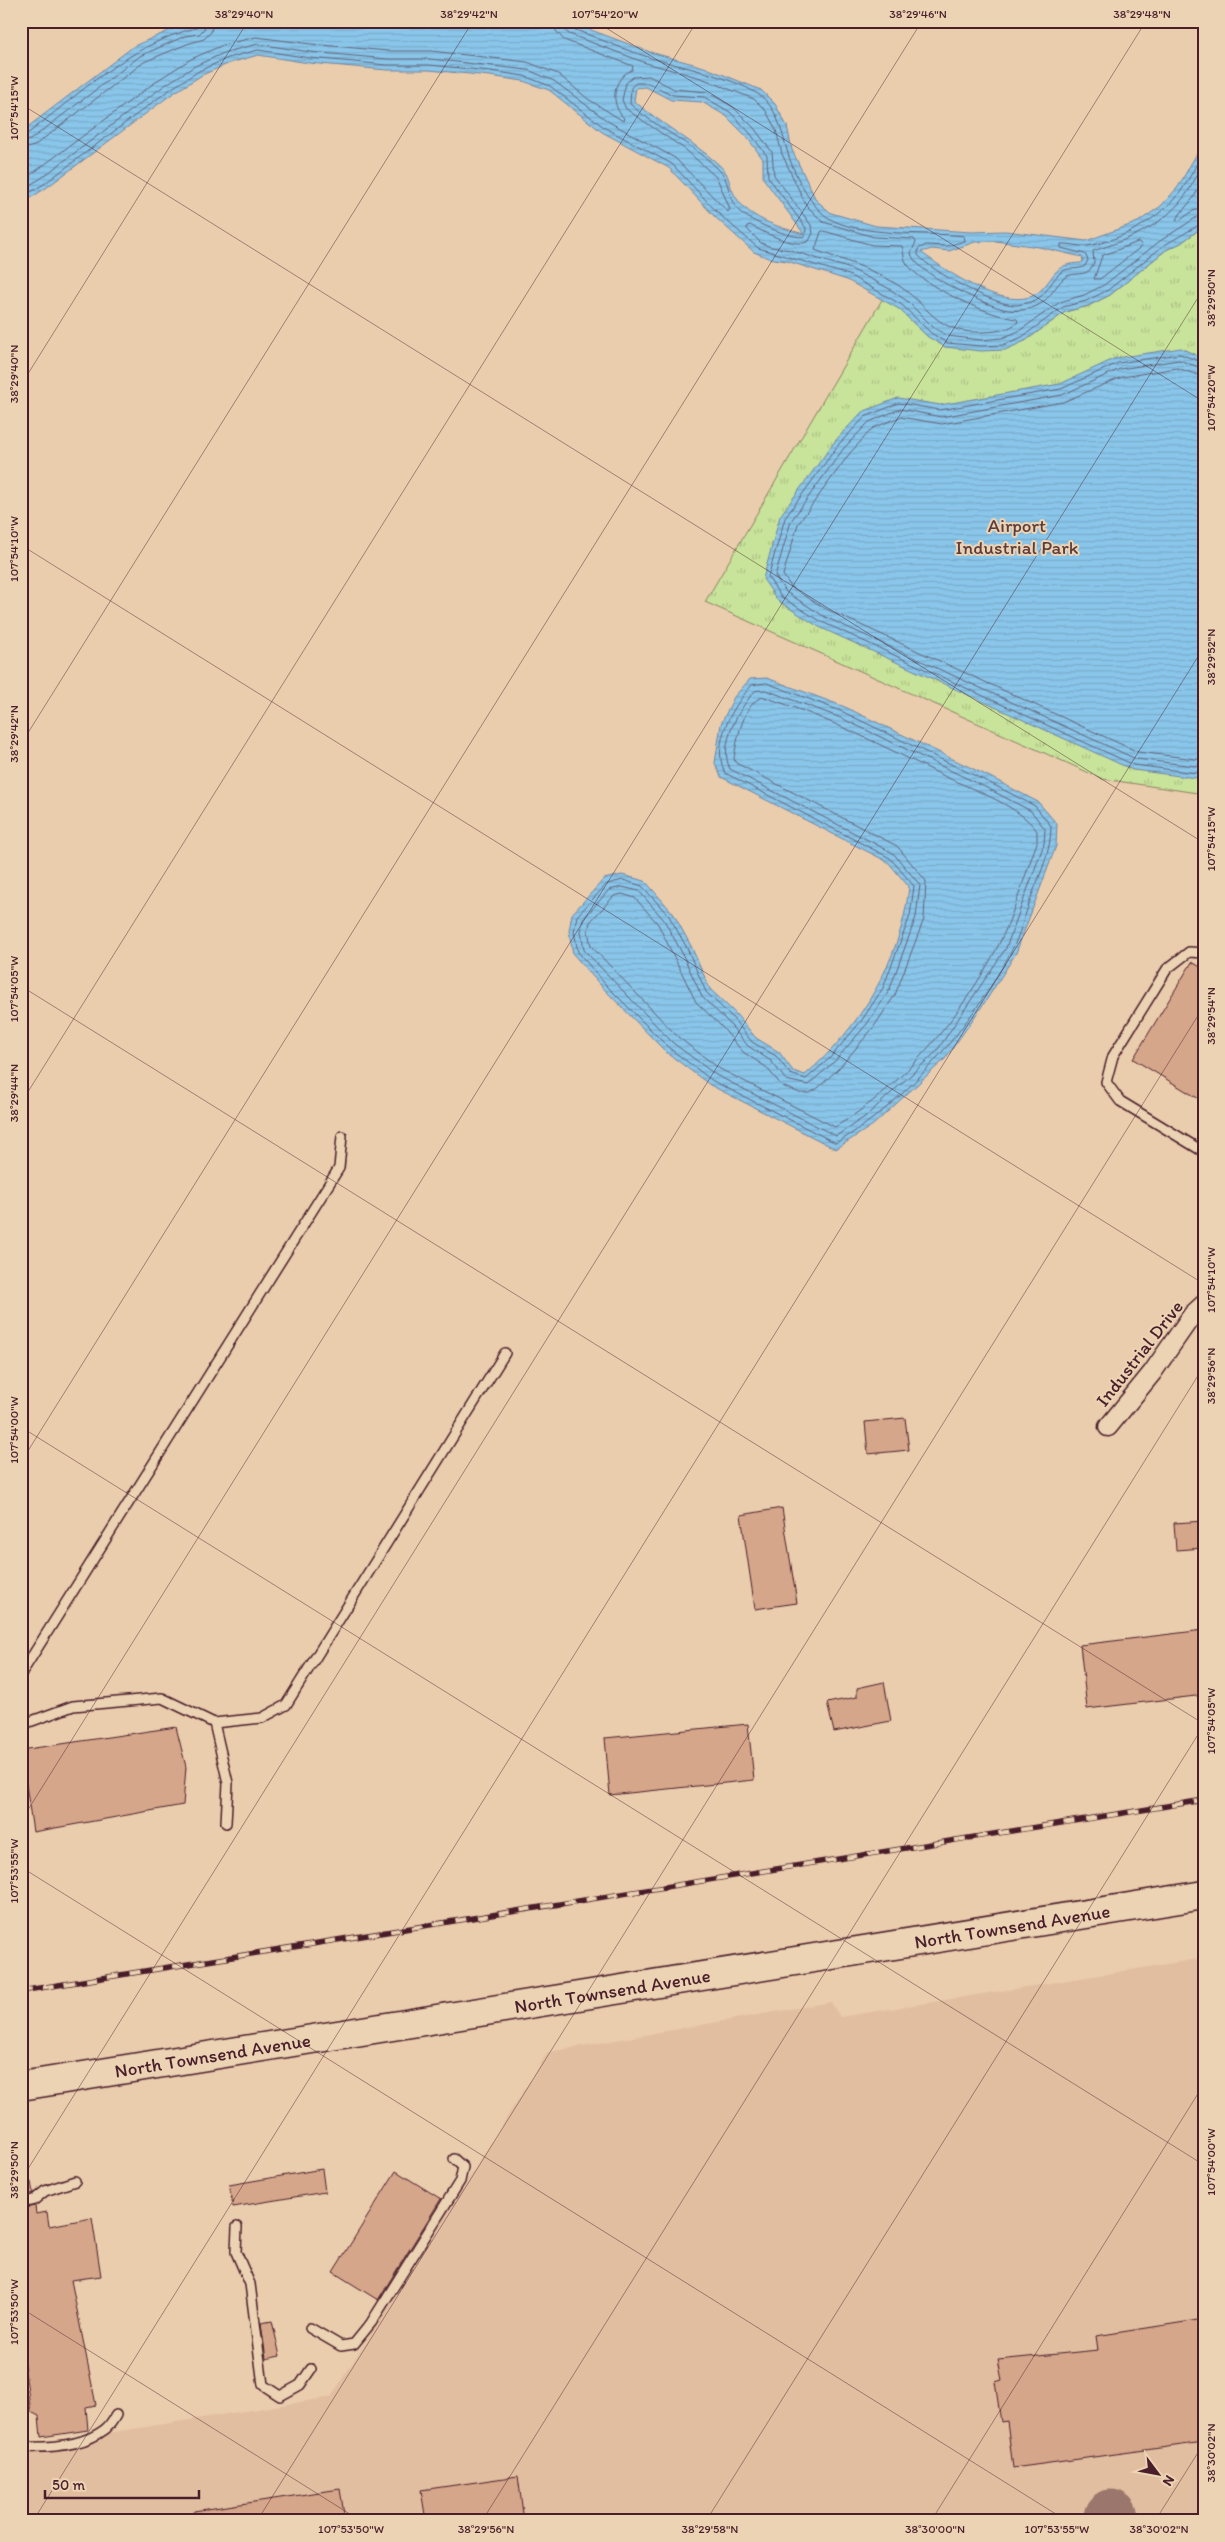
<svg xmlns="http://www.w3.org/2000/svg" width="1225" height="2542" font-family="Itim,sans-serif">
<defs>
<pattern id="park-tufts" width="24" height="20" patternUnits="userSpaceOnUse" patternTransform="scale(1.25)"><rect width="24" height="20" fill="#c8e39a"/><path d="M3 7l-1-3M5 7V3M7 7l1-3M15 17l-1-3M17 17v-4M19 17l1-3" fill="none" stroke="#adc285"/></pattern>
<pattern id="water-rules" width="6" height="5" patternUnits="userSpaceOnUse" patternTransform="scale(1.25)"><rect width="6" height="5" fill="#89c6ea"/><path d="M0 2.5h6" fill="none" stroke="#78aac9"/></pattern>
</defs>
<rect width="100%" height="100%" fill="#eacdad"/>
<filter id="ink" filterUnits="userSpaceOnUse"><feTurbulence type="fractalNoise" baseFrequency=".02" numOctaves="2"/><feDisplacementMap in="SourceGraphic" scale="10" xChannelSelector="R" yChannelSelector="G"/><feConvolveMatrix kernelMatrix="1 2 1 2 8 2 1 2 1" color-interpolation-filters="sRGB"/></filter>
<g filter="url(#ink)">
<path fill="#e1bea0" d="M 1204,1958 L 1204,2521 L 21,2521 L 21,2447 L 331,2397 L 548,2052 L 831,2002 L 840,2017 Z"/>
<path fill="url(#park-tufts)" stroke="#898162" d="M 1204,226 L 1204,794 L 1103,779 L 705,602 L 883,298 L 899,309 L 928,337 L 1025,341 L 1065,312 L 1088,306 L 1110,295 L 1166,250 L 1181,243 Z"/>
<path fill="url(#water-rules)" stroke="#70839e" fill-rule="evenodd" d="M 211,21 L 567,21 L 650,52 L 704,67 L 761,90 L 775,104 L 787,126 L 792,150 L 816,200 L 831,213 L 876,226 L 971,232 L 1005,231 L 1086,241 L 1138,222 L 1161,206 L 1178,187 L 1204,141 L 1204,226 L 1181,243 L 1166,250 L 1110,295 L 1088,306 L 1065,312 L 1025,341 L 1005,350 L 981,351 L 945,347 L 928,337 L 899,309 L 847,280 L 787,261 L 768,258 L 754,252 L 715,217 L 669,168 L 602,132 L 549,90 L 523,81 L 490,76 L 429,70 L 387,70 L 309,63 L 258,55 L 230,63 L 202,75 L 172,94 L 46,188 L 21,204 L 21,132 L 134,46 L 182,25 ZM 646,87 L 671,100 L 702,102 L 726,116 L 746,136 L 763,159 L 763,178 L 804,234 C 778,227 745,218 733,192 C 727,178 730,174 717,163 C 691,140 660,123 634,101 L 636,88 ZM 996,241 L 1039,247 L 1082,257 L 1083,261 L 1081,263 C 1055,264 1057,273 1042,289 C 1014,319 946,271 921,252 L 932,249 L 949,251 L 975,242 Z
M 1181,348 L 1204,359 L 1204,779 L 1133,770 L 819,627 L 778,601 L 763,579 L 780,516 L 835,441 L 862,412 L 898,398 L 940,405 L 1060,384 L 1116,358 Z
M 767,678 L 845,707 L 990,777 L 1038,802 L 1057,824 L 1056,846 L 1016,953 L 987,999 L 945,1059 L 873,1125 L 836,1149 L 710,1085 L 666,1052 L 603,988 L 573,954 L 569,931 L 572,914 L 604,879 L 622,875 L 645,881 L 673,913 L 691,946 L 710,989 L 735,1013 L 756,1038 L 779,1052 L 793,1071 L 805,1075 C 861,1027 901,960 909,887 L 888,862 L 721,777 L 715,763 L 721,724 L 734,697 L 750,679 Z"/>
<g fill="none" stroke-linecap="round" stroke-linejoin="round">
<path stroke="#636277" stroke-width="1" d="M 561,21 L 563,29 L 569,34 L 646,63 L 701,78 L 754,99 L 766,111 L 776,130 L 782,154 L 806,205 L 823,222 L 874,237 L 914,239 L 916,242 L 911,253 C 914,272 981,303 1000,308 C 1011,312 1023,311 1034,307 C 1049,302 1053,288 1064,278 C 1071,272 1081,276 1089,271 L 1094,263 L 1093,251 C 1130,239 1164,226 1187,193 C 1193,184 1198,173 1204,163
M 568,21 L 568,26 L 573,29 C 598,38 624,50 651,58 C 682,67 730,76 758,94 C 777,107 781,129 787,150 C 793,172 808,203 827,217 C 856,237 929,232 964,236 L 965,241 L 947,246 L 926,245 L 918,249 L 918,255 C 932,272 994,305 1015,305 C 1020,305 1026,303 1030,302 C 1046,298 1049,283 1060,273 C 1068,266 1077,271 1085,266 L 1088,260 L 1085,254 L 1061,248 L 1061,244 C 1069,243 1079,247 1087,246 C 1123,240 1159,219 1181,191 C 1190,179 1196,164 1204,151
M 636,83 L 648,83 L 673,95 L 704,97 L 730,112 L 750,133 L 767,156 L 768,177 L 806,228 L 805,236 C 795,241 747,220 739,211 C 728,201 730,183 722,173 C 696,144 658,130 630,104 L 631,88 Z
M 21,136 L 26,135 C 79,94 130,44 196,28 L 199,21
M 21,142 L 30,140 L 140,56 L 185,36 L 199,34 L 204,29 L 206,21
M 21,150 L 34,146 L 144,62 L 187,44 L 204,39 L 211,32 L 213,21
M 1204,178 L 1194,197 L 1176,219 L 1179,221 L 1193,211 L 1204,208
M 21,182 L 161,78 L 191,59 L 223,45 L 256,37 L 311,44 L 388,51 L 431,51 L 527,62 L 558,74 L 588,99 L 623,121 L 624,118 C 609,104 613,77 632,70 L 633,66 L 564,40 L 556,31 L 554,21
M 21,190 L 40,179 L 165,85 L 195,66 L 226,52 L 258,44 L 310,52 L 388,59 L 430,59 L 528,70 L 554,81 L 609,122 L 675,158 L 728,212 L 730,209 L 717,178 L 686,150 L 626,109 L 622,100 L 626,83 L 633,77 L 649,76 L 674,89 L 707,92 L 733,107 L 754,128 L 772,152 L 774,175 L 811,225 L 813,233 L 809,241 C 796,249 763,232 750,225 L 747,226 L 747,229 L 761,243 L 771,247 L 790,250 L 851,269 L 888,288 L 907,301 L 934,328 L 948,336 L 981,340 L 1002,338 L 1019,331 L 1060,302 L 1084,295 L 1104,285 L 1160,241 L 1197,217 L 1204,216
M 21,198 L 44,184 L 169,90 L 199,71 L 228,58 L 258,50 L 310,58 L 387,65 L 429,65 L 491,71 L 524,76 L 550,86 L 605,128 L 672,164 L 718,213 L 758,248 L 849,275 L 902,305 L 931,333 L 947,343 L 981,346 L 1003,345 L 1022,337 L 1063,307 L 1086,301 L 1108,290 L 1163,246 L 1204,222
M 824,231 L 872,245 L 902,246 C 904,252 903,258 907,264 C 922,286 991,317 1017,319 L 1018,322 C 1009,330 998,331 986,332 C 933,335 932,305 893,282 C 868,267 842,260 815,250 L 821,232 Z
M 1139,242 L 1142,246 L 1100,279 L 1094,279 L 1102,256 Z
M 1204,363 L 1180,354 L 1118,363 L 1061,389 L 940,410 L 899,403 L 865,417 L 839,444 L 785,518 L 768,577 L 781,597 L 822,622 L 1134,765 L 1204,774
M 1204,369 L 1179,360 L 1120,369 L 1062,395 L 941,417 L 900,409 L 869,422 L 844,448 L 791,521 L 775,576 L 786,592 L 825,617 L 1136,759 L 1204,767
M 1204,377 L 1177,368 L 1122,377 L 1063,402 L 942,424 L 900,417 L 873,428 L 850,453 L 798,524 L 783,575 L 791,587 L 828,610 L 1138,752 L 1204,760
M 767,683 L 843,712 L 988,782 L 1035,806 L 1051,826 C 1051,851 1041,872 1032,895 C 1025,914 1020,935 1011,952 C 973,1023 907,1103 836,1143 L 713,1081 L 669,1048 L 606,985 L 578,952 L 574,931 L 577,916 L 607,884 L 623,880 L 642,886 L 669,916 L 687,948 L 706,992 L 731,1016 L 752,1042 L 776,1056 L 790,1074 L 806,1079 L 830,1058 L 862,1020 L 883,988 L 910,916 L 914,886 L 890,858 L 725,773 C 711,744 732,707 752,685 Z
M 766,690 L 841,718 L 985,787 L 1031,811 L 1045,829 L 1044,844 L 1006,948 L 936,1052 L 866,1116 L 836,1136 L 716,1075 L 673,1043 L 584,950 L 581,931 L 583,919 L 609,890 L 622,887 L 639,891 L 664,920 L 681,951 L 702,997 L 727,1021 L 748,1046 L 771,1061 L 786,1080 L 808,1085 L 834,1062 L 867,1024 L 889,991 L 916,917 L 920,885 L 893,853 L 730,769 C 718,745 739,708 755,691 Z
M 764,697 C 827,717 887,748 946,777 C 974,790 1020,806 1037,831 L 1037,843 C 1025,874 1013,917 998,946 C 962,1015 903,1087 835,1127 L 720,1069 L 678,1037 L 591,946 L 588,931 L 590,922 L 614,896 L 622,894 L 635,898 L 658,924 L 696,1002 L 721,1026 L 743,1052 L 766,1067 L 782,1086 L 800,1093 L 810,1093 L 818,1088 L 840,1067 L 873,1028 L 895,995 L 924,919 L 926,881 L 897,846 L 736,763 L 734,759 C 736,743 744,699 764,697 Z"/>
<path stroke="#9a766c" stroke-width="55" d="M 1111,2517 L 1112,2521"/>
</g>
<path fill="#d5a68a" stroke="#4a1f2b" d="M 1192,962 L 1204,969 L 1204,1102 L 1133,1059 Z
M 905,1418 L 909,1450 L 868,1454 L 865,1422 Z
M 782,1508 L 797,1603 L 755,1609 L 741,1515 Z
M 1204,1521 L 1204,1548 L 1176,1550 L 1174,1523 Z
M 1204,1630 L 1204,1695 L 1087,1709 L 1080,1645 Z
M 884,1682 L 891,1721 L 834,1732 L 827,1703 L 857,1697 L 857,1688 Z
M 748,1724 L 754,1780 L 610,1795 L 605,1738 Z
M 176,1727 L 186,1767 L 183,1805 L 33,1832 L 21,1750 Z
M 322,2169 L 325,2192 L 233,2207 L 229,2185 Z
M 396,2171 L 441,2199 L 378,2300 L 333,2272 Z
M 31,2182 L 33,2193 L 21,2197 L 21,2183 Z
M 35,2206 L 36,2214 L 47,2212 L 49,2226 L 92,2218 L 101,2276 L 71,2280 L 96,2405 L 86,2407 L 88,2430 L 41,2437 L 39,2416 L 31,2412 L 21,2345 L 21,2209 Z
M 1204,2319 L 1204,2442 L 1013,2468 L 1007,2421 L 1001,2422 L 995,2382 L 1002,2380 L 998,2360 L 1098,2350 L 1096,2336 Z
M 272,2321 L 280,2356 L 266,2359 L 261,2323 Z
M 518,2476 L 524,2521 L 426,2521 L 421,2490 Z
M 340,2489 L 345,2521 L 195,2521 L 194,2511 Z"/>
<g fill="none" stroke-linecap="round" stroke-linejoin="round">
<g stroke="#4a1f2b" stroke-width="12">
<path id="service" d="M 1204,953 L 1189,952 L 1167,969 L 1113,1056 L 1106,1082 L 1120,1101 L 1204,1152
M 21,1674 L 339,1168 L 342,1136
M 214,1723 L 228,1783 L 226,1823
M 21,1725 L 73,1706 L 162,1698 L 214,1723 L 262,1718 L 286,1705 L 505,1353
M 21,2203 L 34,2200 L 45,2191 L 75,2181
M 237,2227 L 236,2252 L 250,2284 L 263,2385 L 280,2396 L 300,2385 L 311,2369
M 310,2328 L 341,2346 L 354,2344 L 371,2323 L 460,2181 L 463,2167 L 454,2159
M 21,2447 C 47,2448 83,2446 104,2430 C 109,2427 113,2420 116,2415"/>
</g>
<g stroke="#4a1f2b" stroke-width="21">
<path id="minor" d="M 1108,1427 L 1152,1373 L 1193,1314 L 1204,1304"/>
</g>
<g stroke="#4a1f2b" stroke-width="31">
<g id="trunk">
<path id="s1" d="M 21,2086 L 1204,1895"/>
</g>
</g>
<use href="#service" stroke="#ebd3b3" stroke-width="9"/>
<use href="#minor" stroke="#ebd3b3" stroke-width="18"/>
<use href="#trunk" stroke="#ebd3b3" stroke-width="28"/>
<g stroke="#4a1f2b" stroke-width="5.5">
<path id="rail" d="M 21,1991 L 1204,1800"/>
</g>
<use href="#rail" stroke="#ebd3b3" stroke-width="4" stroke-dasharray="11" stroke-linecap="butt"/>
</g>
</g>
<path fill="none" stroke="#4a1f2b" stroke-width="1" stroke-opacity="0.45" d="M 595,21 L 1204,402M 21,25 L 24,21M 21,104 L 1204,843M 21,385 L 248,21M 21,545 L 1204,1284M 21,744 L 473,21M 21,986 L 1204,1724M 21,1103 L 697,21M 21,1427 L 1204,2165M 21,1462 L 922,21M 21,1821 L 1146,21M 21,1867 L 1067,2521M 21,2180 L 1204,288M 21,2308 L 361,2521M 33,2521 L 1204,647M 257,2521 L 1204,1006M 482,2521 L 1204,1366M 706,2521 L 1204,1725M 931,2521 L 1204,2084M 1155,2521 L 1204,2443"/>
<g text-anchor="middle" stroke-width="4" stroke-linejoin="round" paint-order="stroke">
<g font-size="19" fill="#5d3c3c" stroke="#ebd3b3">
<text x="1017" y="532">Airport<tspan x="1017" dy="22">Industrial Park</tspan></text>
</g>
<g font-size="19" fill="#4a1f2b" stroke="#ebd3b3">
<text transform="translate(1139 1353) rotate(-52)" y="7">Industrial Drive</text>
<text dy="7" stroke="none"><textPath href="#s1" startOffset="1004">North Townsend Avenue</textPath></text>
<text dy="7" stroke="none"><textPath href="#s1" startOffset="599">North Townsend Avenue</textPath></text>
<text dy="7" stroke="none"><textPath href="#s1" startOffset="194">North Townsend Avenue</textPath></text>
</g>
</g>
<rect width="1225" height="2542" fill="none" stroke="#ebd3b3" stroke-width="55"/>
<g transform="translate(1158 2474) rotate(122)" stroke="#ebd3b3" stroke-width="4" paint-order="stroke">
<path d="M0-4L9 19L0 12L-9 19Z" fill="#4a1f2b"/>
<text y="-8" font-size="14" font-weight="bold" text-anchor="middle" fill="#4a1f2b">N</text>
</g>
<path d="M45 2490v8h154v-8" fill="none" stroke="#4a1f2b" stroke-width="2.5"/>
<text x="52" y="2490" font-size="15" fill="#4a1f2b" stroke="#ebd3b3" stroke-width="4" paint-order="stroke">50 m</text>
<rect x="28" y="28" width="1170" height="2486" fill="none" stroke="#4a1f2b" stroke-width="2"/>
<g font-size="12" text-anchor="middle" fill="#4a1f2b">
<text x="244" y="18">38°29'40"N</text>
<text x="469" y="18">38°29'42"N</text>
<text x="605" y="18">107°54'20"W</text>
<text x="918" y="18">38°29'46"N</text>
<text x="1142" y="18">38°29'48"N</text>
<text transform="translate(14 108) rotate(-90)" y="4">107°54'15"W</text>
<text transform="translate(1211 298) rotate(-90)" y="4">38°29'50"N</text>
<text transform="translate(14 374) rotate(-90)" y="4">38°29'40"N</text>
<text transform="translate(1211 398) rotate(-90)" y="4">107°54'20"W</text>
<text transform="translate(14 549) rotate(-90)" y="4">107°54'10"W</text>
<text transform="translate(1211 657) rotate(-90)" y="4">38°29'52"N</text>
<text transform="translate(14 734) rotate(-90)" y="4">38°29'42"N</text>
<text transform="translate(1211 839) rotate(-90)" y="4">107°54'15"W</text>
<text transform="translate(14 989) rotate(-90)" y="4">107°54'05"W</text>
<text transform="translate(1211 1016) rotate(-90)" y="4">38°29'54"N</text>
<text transform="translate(14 1093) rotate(-90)" y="4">38°29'44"N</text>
<text transform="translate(1211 1280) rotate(-90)" y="4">107°54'10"W</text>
<text transform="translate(1211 1376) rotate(-90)" y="4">38°29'56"N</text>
<text transform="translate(14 1430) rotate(-90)" y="4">107°54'00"W</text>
<text transform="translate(1211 1721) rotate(-90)" y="4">107°54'05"W</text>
<text transform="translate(14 1871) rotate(-90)" y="4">107°53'55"W</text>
<text transform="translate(1211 2162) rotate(-90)" y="4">107°54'00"W</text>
<text transform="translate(14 2170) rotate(-90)" y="4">38°29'50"N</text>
<text transform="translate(14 2312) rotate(-90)" y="4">107°53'50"W</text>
<text transform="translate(1211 2453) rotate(-90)" y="4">38°30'02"N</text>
<text x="351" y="2533">107°53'50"W</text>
<text x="486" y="2533">38°29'56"N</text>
<text x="710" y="2533">38°29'58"N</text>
<text x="935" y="2533">38°30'00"N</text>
<text x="1057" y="2533">107°53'55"W</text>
<text x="1159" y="2533">38°30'02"N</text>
</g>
</svg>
